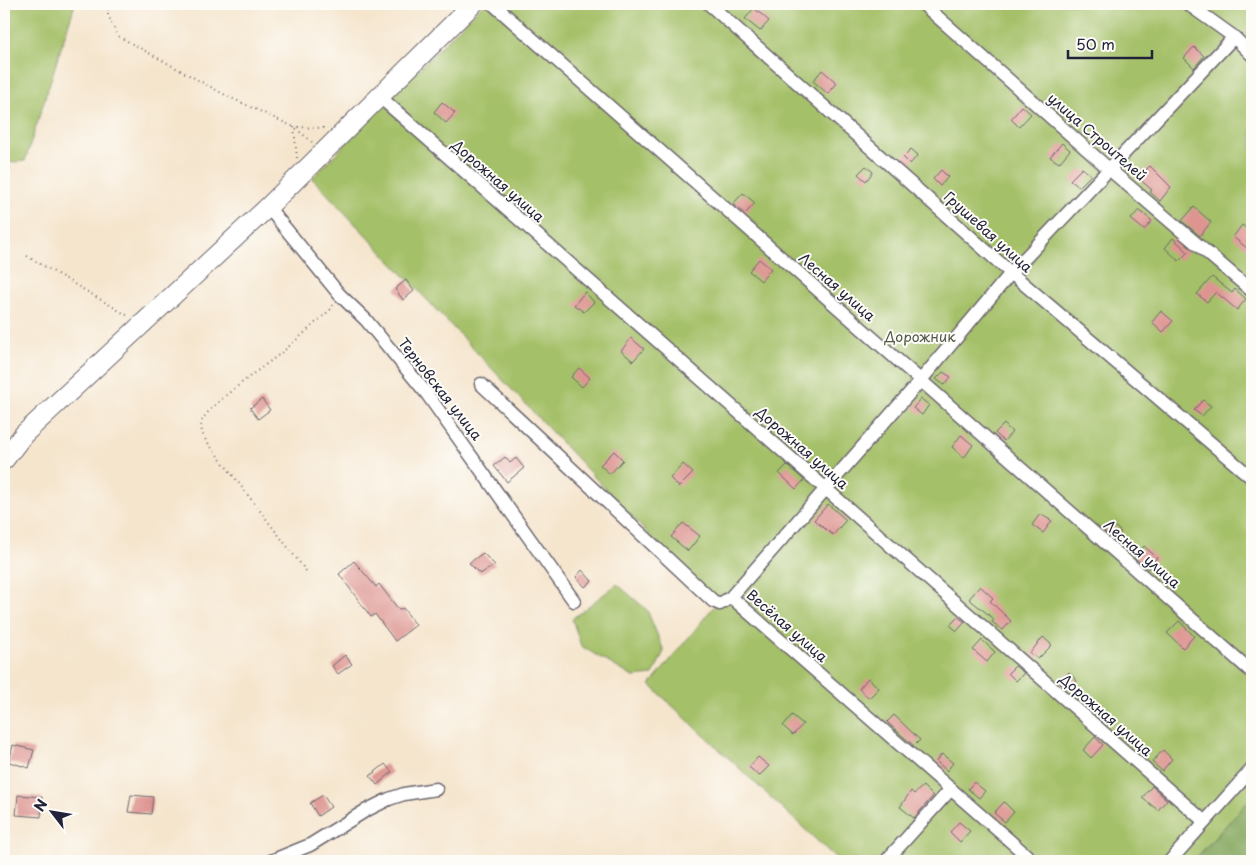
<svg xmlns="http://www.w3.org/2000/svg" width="1256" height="865" font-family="'Playpen Sans',sans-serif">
<rect width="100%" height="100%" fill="#fdfcf7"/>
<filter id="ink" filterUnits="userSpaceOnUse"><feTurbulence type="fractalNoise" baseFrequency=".02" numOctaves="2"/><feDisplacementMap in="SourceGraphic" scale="10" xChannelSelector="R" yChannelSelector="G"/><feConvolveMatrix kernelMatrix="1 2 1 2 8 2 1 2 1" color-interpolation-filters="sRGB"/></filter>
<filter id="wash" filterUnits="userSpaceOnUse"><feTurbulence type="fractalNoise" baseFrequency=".0096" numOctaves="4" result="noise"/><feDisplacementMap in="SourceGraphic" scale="20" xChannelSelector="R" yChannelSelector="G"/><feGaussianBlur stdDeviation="1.12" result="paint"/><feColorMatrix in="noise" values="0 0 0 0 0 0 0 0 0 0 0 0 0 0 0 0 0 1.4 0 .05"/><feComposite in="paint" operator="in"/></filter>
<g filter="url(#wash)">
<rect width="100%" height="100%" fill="#f5e5cd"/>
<path fill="#a4c067" stroke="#637151" d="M 4,4 L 75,4 L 25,161 L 4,163 Z
M 483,4 L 1252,4 L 1252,797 L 1193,861 L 839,861 L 650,685 L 715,605 L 312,178 Z
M 617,584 L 647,610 L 664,651 L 653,675 L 633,677 L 581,646 L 572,619 Z"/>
<path fill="#83a65c" stroke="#52644c" d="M 1252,797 L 1252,861 L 1193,861 L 1194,861 Z"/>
<g id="blocks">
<path fill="#de9592" d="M 754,8 L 769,21 L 760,31 L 745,19 Z
M 1194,47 L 1204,56 L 1194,68 L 1184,58 Z
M 822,70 L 837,83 L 828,94 L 813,81 Z
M 442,102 L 455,113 L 446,123 L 434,112 Z
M 1022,106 L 1031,114 L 1019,127 L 1011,119 Z
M 1062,143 L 1070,150 L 1059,163 L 1050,157 Z
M 911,149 L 918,155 L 910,164 L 903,157 Z
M 866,166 L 873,172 L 866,181 L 858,174 Z
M 1150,166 L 1171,187 L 1160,201 L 1150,192 L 1152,190 L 1138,178 Z
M 1082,168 L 1091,175 L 1079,187 L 1070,180 Z
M 941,170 L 948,177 L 940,186 L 933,179 Z
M 743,193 L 755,203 L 745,214 L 733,204 Z
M 1194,207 L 1211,222 L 1200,236 L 1182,221 Z
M 1139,210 L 1152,221 L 1144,230 L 1131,219 Z
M 1242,225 L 1252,233 L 1252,242 L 1247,248 L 1233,237 Z
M 1173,238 L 1188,252 L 1179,261 L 1165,248 Z
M 759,259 L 771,269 L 761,281 L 749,271 Z
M 1212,277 L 1232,293 L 1235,289 L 1246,299 L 1237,310 L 1216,292 L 1207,302 L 1197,294 Z
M 406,280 L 414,291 L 403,300 L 395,289 Z
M 585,292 L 594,302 L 584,312 L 574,305 Z
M 1161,311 L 1173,321 L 1163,332 L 1152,322 Z
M 631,338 L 644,349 L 633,361 L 621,351 Z
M 579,368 L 590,378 L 582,387 L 571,377 Z
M 943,372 L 951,377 L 944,385 L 936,379 Z
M 262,399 L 270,410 L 258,419 L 250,408 Z
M 921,399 L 929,405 L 922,415 L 913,408 Z
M 1203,400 L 1211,406 L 1202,416 L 1194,410 Z
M 1004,424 L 1012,432 L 1004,441 L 995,433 Z
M 961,435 L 973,445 L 964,458 L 952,447 Z
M 614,451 L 623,460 L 610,474 L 600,465 Z
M 505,457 L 510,463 L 516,458 L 524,468 L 507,482 L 494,466 Z
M 683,464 L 693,473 L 679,487 L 670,478 Z
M 787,465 L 804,480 L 796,489 L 779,473 Z
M 828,504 L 846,520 L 833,535 L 814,520 Z
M 1040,514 L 1052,521 L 1043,533 L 1032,525 Z
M 683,523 L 700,536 L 688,551 L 671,537 Z
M 1112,524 L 1121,532 L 1114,540 L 1104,531 Z
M 1144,546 L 1157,558 L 1148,569 L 1135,558 Z
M 483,553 L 495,565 L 480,574 L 469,563 Z
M 354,561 L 376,587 L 379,584 L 399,610 L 403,608 L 416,625 L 395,641 L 375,614 L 371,617 L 339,574 Z
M 582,570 L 592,581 L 585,587 L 576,577 Z
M 980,586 L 993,598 L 990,601 L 1011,621 L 1003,630 L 992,622 L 994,619 L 969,599 Z
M 958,617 L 965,622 L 957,631 L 950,625 Z
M 1179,621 L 1194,636 L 1183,648 L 1167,633 Z
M 1043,637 L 1052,645 L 1038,659 L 1030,653 Z
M 982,640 L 995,652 L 987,662 L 973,650 Z
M 345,655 L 352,664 L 338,674 L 332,666 Z
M 1015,666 L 1024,673 L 1016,681 L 1008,673 Z
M 1069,672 L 1077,681 L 1069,690 L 1060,683 Z
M 868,678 L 879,688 L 869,698 L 859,689 Z
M 792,715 L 803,724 L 793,735 L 783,726 Z
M 894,715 L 920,740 L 914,746 L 887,722 Z
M 1095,737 L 1103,745 L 1091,758 L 1083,750 Z
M 13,745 L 34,750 L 29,768 L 9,762 Z
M 1163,750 L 1172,759 L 1162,771 L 1152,762 Z
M 942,754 L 953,763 L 947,771 L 936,761 Z
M 758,757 L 769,766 L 759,776 L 749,767 Z
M 385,764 L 392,772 L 377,785 L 370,776 Z
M 974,782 L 985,791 L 979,798 L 968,789 Z
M 923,786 L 933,796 L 914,818 L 900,807 L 911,791 L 914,794 Z
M 1152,786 L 1167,800 L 1158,810 L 1142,798 Z
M 18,795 L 42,797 L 41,817 L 16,815 Z
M 131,795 L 153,797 L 151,814 L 128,812 Z
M 323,795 L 331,807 L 318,816 L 310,803 Z
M 1004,802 L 1014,812 L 1005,822 L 994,813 Z
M 959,822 L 970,831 L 960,842 L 950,832 Z"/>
</g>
</g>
<g filter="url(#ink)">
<use href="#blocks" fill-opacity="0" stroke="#6c666e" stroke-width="1"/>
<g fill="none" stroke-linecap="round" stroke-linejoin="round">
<g stroke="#6c666e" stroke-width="15">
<path id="street" d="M 493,4 L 1252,672
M 709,4 L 1011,273 L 1252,478
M 923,4 L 1109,169 L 1252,291
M 1188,4 L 1234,37 L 1252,55
M 380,97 L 1205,822
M 268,207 L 339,294 L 366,320 L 427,394 L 574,601
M 481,384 L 713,601 L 720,604 L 731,597 L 1033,861
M 731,597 L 921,380 L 1011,273 L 1234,37
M 271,861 L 310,845 L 365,811 L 389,799 L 404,794 L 436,789
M 886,861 L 951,789
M 1170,861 L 1252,769"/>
</g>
<g stroke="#6c666e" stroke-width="21">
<path id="secondary" d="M 4,460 L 24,434 L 268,207 L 473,4"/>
</g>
<path stroke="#6c666e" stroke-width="2" stroke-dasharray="1 4" stroke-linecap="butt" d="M 108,4 L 108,15 L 118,36 L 227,96 L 294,127 L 312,142
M 297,158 L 294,127 L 326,128
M 27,256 L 130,317
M 306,571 L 205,439 C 202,433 200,427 202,421 C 207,406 266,365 281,353 C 298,339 314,324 331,309 L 333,305"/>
<use href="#street" stroke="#fff" stroke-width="12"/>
<use href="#secondary" stroke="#fff" stroke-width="19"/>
</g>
</g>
<g text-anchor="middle" stroke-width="4" stroke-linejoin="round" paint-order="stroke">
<g font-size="14" fill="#22223b" stroke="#fdfcf7">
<text transform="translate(1097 137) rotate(41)" y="5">улица Строителей</text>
<text transform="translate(498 181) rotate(41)" y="5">Дорожная улица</text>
<text transform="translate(988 232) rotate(42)" y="5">Грушевая улица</text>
<text transform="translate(837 287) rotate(41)" y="5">Лесная улица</text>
<text transform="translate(440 389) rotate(52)" y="5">Терновская улица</text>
<text transform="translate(802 448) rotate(41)" y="5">Дорожная улица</text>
<text transform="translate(1142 554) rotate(41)" y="5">Лесная улица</text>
<text transform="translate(787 626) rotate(41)" y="5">Весёлая улица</text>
<text transform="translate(1106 715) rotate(41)" y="5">Дорожная улица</text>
</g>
<g font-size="14" fill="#50594a" stroke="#fdfcf7">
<text x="920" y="342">Дорожник</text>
</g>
</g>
<rect width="1256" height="865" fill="none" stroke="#fdfcf7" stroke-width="20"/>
<g transform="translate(52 812) rotate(301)" stroke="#fdfcf7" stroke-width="4" paint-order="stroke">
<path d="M0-4L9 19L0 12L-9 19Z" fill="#22223b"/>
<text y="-8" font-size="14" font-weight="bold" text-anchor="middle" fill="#22223b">N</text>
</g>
<path d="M1068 50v8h84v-8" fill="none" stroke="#22223b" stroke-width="2.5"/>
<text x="1076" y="50" font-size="15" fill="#22223b" stroke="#fdfcf7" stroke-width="4" paint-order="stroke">50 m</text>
</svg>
